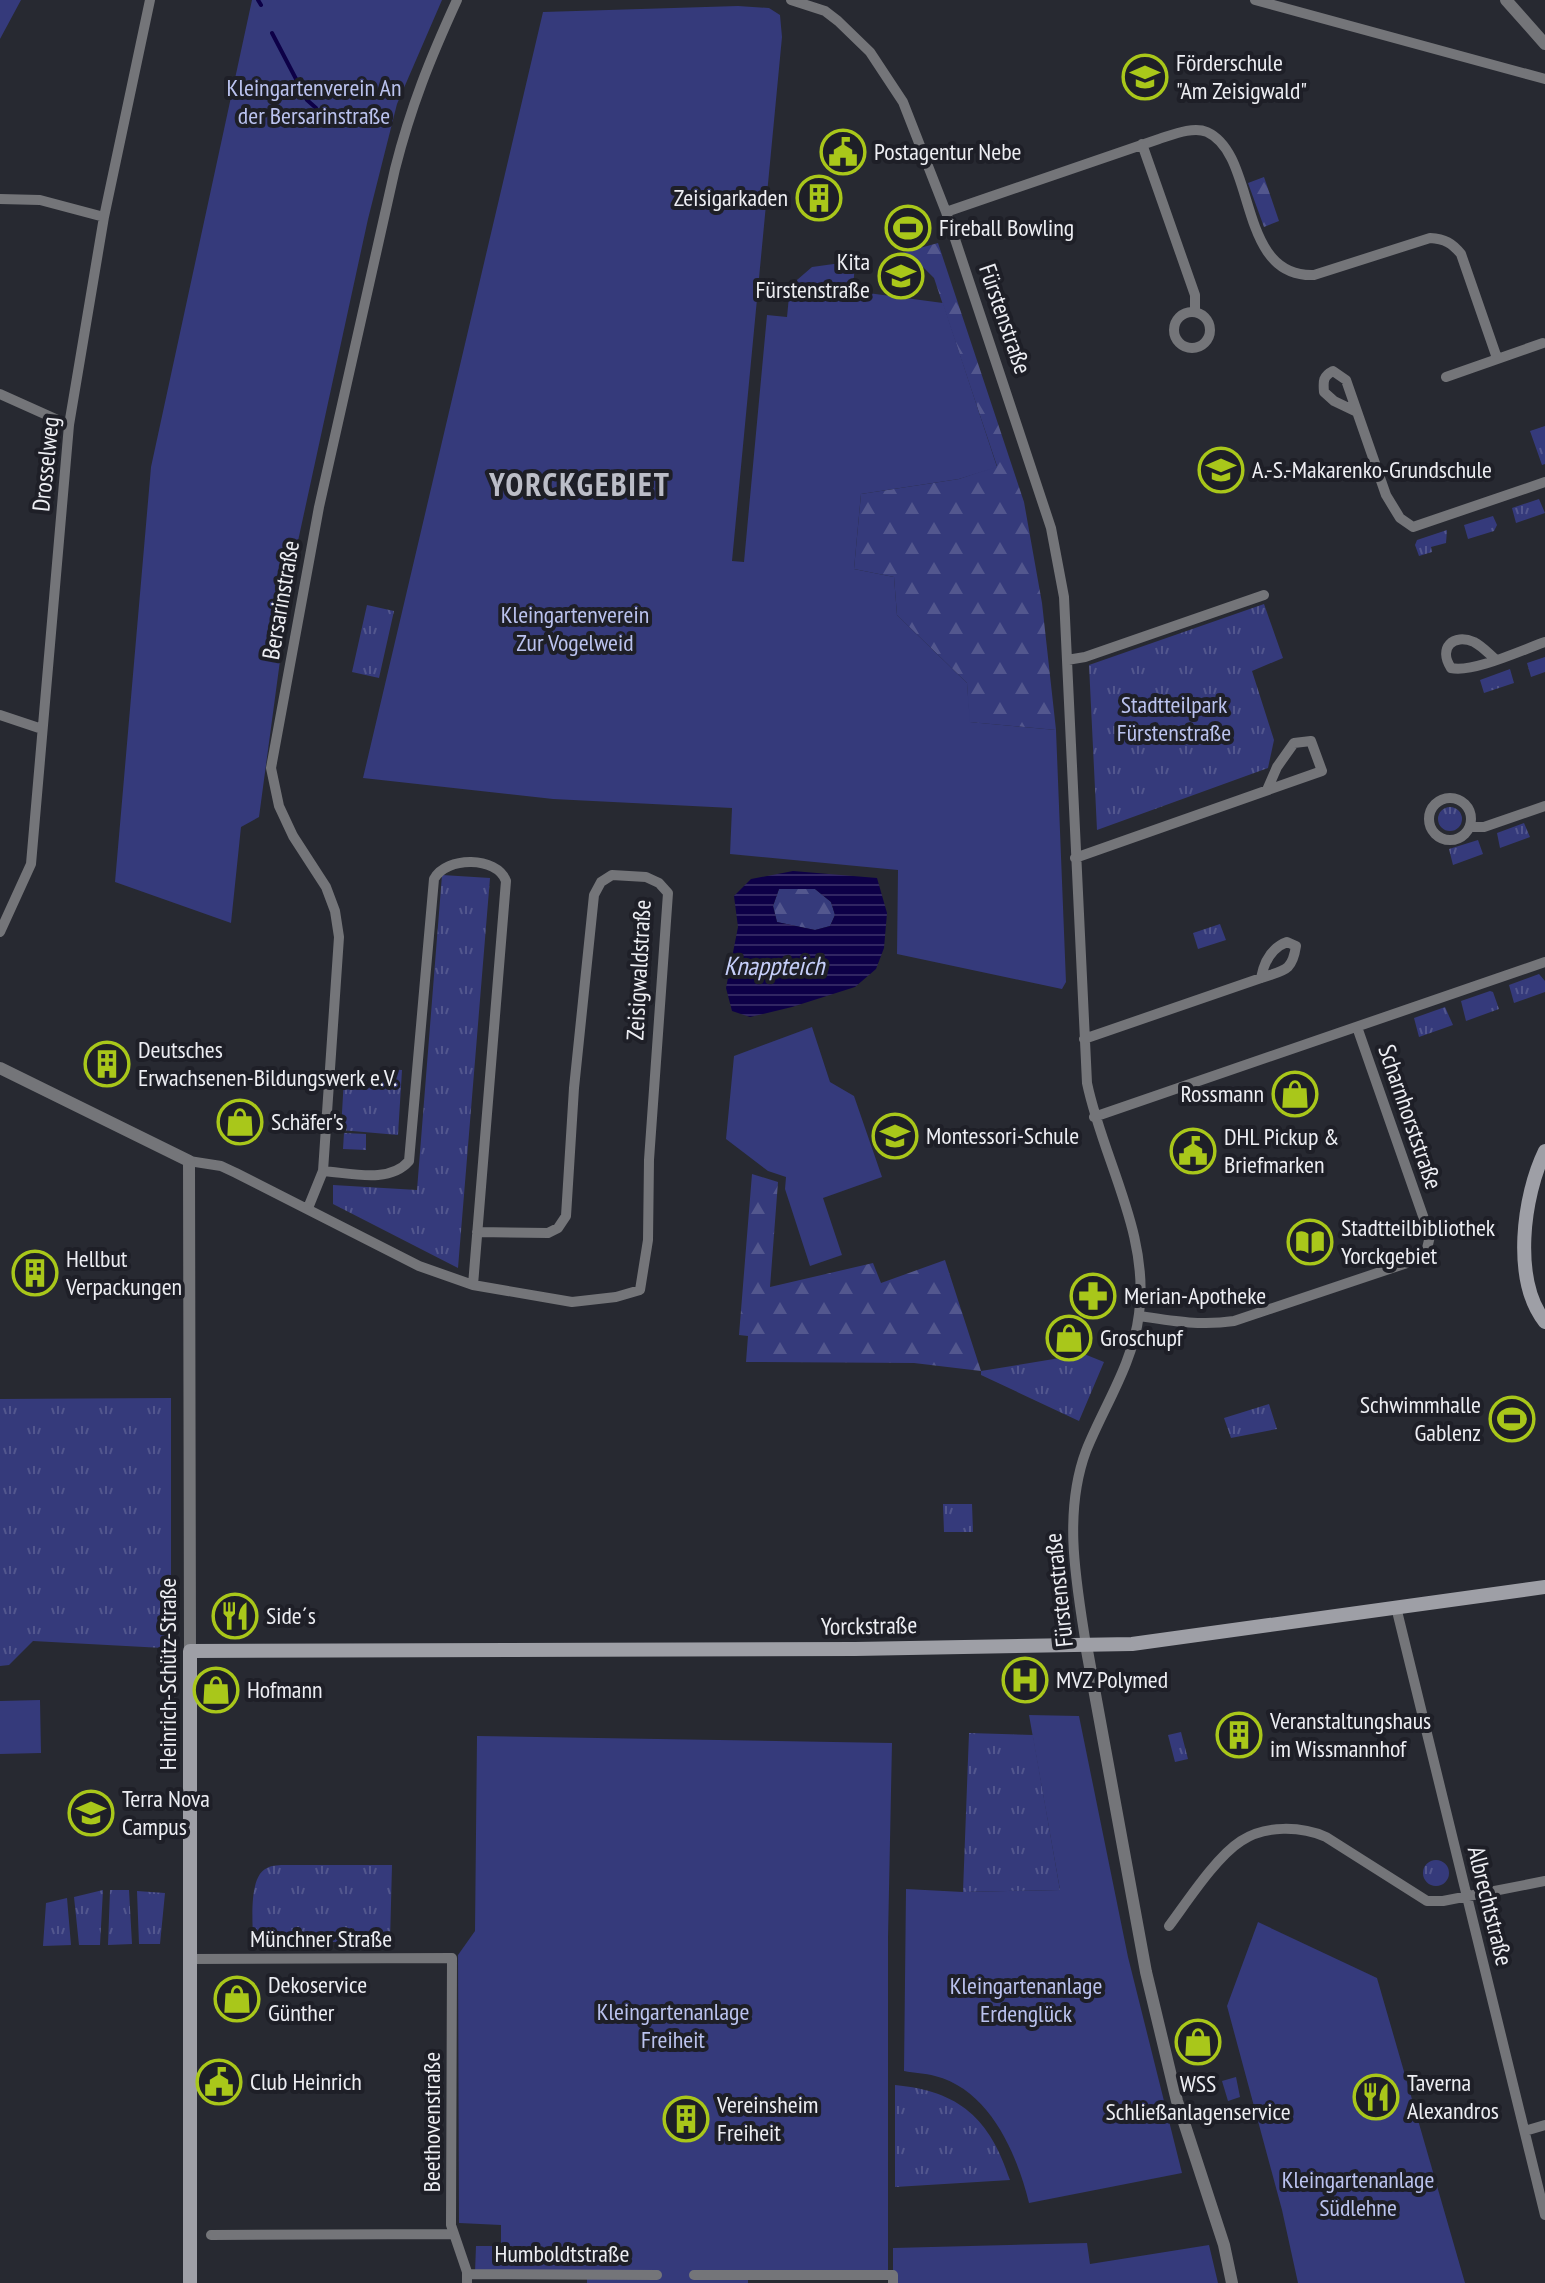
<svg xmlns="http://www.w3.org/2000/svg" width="1545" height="2283" font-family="'PT Sans Narrow',sans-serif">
<defs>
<pattern id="grass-tufts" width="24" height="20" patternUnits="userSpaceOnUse" patternTransform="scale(2)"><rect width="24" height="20" fill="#353a7b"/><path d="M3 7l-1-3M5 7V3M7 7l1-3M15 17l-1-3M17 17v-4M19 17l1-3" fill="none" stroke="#53578e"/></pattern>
<pattern id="forest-firs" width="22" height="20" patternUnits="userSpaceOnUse" patternTransform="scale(2)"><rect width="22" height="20" fill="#353a7b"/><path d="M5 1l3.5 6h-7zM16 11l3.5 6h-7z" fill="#53578e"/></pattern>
<pattern id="water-rules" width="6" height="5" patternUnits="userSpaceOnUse" patternTransform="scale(2)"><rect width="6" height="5" fill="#0d0047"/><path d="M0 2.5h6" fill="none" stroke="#312662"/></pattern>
</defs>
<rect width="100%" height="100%" fill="#272931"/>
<path fill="url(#grass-tufts)" d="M 1545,426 L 1545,464 L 1542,465 L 1530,431 Z
M 1539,499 L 1545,513 L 1516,523 L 1512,508 Z
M 1493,516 L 1497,525 L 1494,531 L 1468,539 L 1464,525 Z
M 1447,530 L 1446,543 L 1431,547 L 1432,552 L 1419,556 L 1415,545 L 1417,540 Z
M 1264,604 L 1283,658 L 1252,671 L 1274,740 L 1268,768 L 1097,830 L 1089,665 Z
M 367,605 L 394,611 L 379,678 L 352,672 Z
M 1545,657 L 1545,672 L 1531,677 L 1527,663 Z
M 1510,669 L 1514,683 L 1484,693 L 1480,680 Z
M1438 819a12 12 0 1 1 24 0a12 12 0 1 1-24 0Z
M 1524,823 L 1530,837 L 1500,848 L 1497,833 Z
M 1478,840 L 1483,854 L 1453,865 L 1449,849 Z
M 442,875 L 490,878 L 458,1268 L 333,1204 L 333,1185 L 417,1190 Z
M 1220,924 L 1226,940 L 1198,949 L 1193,933 Z
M 1539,974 L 1545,981 L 1545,992 L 1514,1003 L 1509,985 Z
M 1490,991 L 1493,992 L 1499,1009 L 1466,1021 L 1461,1001 Z
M 1445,1007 L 1453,1025 L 1419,1037 L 1414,1018 Z
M 380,1069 L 402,1070 L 398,1135 L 341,1130 L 344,1078 L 378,1081 Z
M 344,1133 L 366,1134 L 366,1150 L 343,1149 Z
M 1084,1354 L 1104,1362 L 1079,1421 L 981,1375 L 981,1371 Z
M 171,1398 L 171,1634 L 163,1648 L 33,1641 L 9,1665 L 0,1666 L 0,1399 Z
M 1269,1404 L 1277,1429 L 1231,1438 L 1224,1418 Z
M 943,1504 L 972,1504 L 973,1532 L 944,1532 Z
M 1181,1732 L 1188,1759 L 1175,1762 L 1168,1735 Z
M 969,1733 L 1033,1735 L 1060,1890 L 963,1892 Z
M1423 1873a13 13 0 1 1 26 0a13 13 0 1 1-26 0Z
M 286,1865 L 392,1865 L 390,1942 L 253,1942 C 253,1923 248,1876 267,1868 C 272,1865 280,1865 286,1865 Z
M 103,1890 L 100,1945 L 79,1945 L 74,1897 Z
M 110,1890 L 129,1890 L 132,1944 L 108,1945 Z
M 137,1891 L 165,1893 L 160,1944 L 139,1944 Z
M 67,1898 L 71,1945 L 43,1946 L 46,1903 Z
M 1236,2077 L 1240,2097 L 1228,2101 L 1222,2081 Z
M 895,2085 C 960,2091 990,2119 1010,2180 L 895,2187 Z"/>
<path fill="url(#forest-firs)" d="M 1264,177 L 1279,221 L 1264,227 L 1248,183 Z
M 938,243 L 1024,502 L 1042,603 L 1056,730 L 969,722 L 967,683 L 897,615 L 894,577 L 854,569 L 861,494 L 959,479 L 997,466 L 934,278 L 920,264 L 898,256 L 898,254 Z
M 779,889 L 815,889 L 831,902 L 835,915 L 830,926 L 815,930 L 777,922 L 773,906 Z
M 752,1174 L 778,1182 L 770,1287 L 873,1263 L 881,1283 L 945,1260 L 981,1371 L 914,1363 L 746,1362 L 748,1336 L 739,1335 Z"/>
<path fill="#353a7b" d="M 0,0 L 21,0 L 0,39 Z
M 252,0 L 442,0 L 397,104 L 368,219 L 293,564 L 259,817 L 241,827 L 231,923 L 115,882 L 151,467 Z
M 738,6 L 769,8 L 780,15 L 782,37 L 732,561 L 744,562 L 767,315 L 787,317 L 790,286 L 812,267 L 855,261 L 853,291 L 943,303 L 997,467 L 959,479 L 861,494 L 854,569 L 894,577 L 897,615 L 967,683 L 970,722 L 1056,730 L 1066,982 L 1062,989 L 897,954 L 898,870 L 730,854 L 732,808 L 553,799 L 363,778 L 543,12 Z
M 812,1027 L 830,1082 L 854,1096 L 882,1177 L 823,1198 L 842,1255 L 810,1266 L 785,1189 L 786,1177 L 768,1171 L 726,1139 L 734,1056 Z
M 40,1700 L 41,1753 L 0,1754 L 0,1701 Z
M 1029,1715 L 1079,1716 L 1128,1957 L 1182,2173 L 1029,2203 C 1017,2154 990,2090 935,2076 C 925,2073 914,2073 904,2071 L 906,1889 L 963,1892 L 1060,1890 Z
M 477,1736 L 892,1743 L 888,1938 L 888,2275 L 748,2275 L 748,2283 L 587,2283 L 587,2272 L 475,2272 L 476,2246 L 501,2246 L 501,2225 L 459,2223 L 458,1955 L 475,1931 Z
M 1258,1922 L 1377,1978 L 1465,2283 L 1298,2283 L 1282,2210 L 1227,2006 Z
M 1087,2243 L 1090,2264 L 1209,2245 L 1218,2283 L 893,2283 L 893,2248 Z"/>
<path fill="url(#water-rules)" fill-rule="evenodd" d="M 793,871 L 877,878 L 887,913 L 884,948 L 876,969 L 855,987 L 792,1007 L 750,1017 L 732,1011 L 726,988 L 738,927 L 734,896 L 751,879 ZM 779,889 L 815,889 L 831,902 L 835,915 L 830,926 L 815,930 L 777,922 L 773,906 Z"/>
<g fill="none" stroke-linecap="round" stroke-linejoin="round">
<path stroke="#0d0047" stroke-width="4" d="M 258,0 L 261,5
M 272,33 L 307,100 L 316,108"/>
<path stroke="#747579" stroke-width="10" d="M 791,0 L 825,11 L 838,21 L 870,52 L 903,102 L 946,212 L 1051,528 L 1064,597 L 1087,1083 C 1103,1160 1150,1234 1139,1314 C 1133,1364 1104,1406 1086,1451 C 1063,1513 1076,1581 1086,1645
M 1255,0 L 1545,79
M 1142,144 L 1195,295 L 1195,312
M 0,199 L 40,200 L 104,217
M 946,212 L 1159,139 C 1172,135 1193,126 1207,132 C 1258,155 1236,278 1314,275 L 1430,238 C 1445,239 1452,243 1461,254 L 1497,358
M1174 330a18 18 0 1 1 36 0a18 18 0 1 1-36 0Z
M 1446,377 L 1543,343
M 0,394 L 69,425
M 1357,412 L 1334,401 L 1324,392 C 1323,381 1323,376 1333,371 L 1346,380 L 1386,495 L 1400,518 L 1413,527 L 1545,482
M 1495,659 C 1489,654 1482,646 1474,642 C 1453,633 1438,648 1451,668 C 1473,673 1522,650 1545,642
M 1067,660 L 1085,657 L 1264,595
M 0,715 L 42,729
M1429 819a21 21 0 1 1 42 0a21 21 0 1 1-42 0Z
M 1471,827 L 1484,827 L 1545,806
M 1075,858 L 1322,771 L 1311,741 L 1294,743 L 1277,767 L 1267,790
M 0,932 L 31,864 L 69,425 L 104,217 L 150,0
M 1084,1039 L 1261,978 C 1284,970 1292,972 1296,946 L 1287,942 C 1271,948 1264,962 1261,978
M 1094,1117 L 1545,962
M 189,1161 L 221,1166 L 236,1173 L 419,1266 L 473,1285 L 572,1302 L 616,1297 L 640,1290 L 648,1240 L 649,1160 L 668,893 L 659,883 L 646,877 L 612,875 L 601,882 L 594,895 L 574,1088 L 566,1216 L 558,1228 L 548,1233 L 477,1232
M 323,1171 C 351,1173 389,1184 409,1161 L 434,879 C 446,856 497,856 506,881 L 473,1285
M 308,1208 L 323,1171 L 339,937 L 335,911 L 326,887 L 293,836 L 279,806 L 271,768 L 319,507 L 395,169 C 411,106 430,59 457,0
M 1139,1316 C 1172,1321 1201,1326 1234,1321 L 1425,1257 L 1430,1236 L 1357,1027
M 1396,1607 L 1545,2215
M 1169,1926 C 1187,1902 1216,1857 1241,1841 C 1265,1825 1301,1826 1326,1837 L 1427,1901 L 1443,1901 L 1545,1881
M 189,1959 L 452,1958 L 451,2225 L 467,2272 L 467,2283
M 1525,2131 L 1545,2125
M 211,2235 L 454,2234
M 467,2274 L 657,2275
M 694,2275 L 893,2275 L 893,2283"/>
<path stroke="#747579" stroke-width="12" d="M 1506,0 L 1545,44
M 0,1068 L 189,1161 L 190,1651
M 1086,1645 L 1146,1972 L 1177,2101 L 1224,2245 L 1232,2283"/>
<path stroke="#9e9fa6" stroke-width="14" d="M 1545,1151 C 1523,1196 1512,1280 1545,1322
M 190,2283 L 190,1651 L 855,1649 L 1132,1644 L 1545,1587"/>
</g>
<defs>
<g id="school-ring" transform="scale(2.3)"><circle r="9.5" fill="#1e1f27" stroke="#a9c71a" stroke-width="1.5"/><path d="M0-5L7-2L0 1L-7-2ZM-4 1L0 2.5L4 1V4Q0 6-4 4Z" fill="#a9c71a"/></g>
<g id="civic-ring" transform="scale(2.3)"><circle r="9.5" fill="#1e1f27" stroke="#a9c71a" stroke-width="1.5"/><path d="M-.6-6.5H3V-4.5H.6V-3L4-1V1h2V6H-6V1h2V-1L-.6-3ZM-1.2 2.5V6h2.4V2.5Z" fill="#a9c71a"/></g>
<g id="building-ring" transform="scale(2.3)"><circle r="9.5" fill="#1e1f27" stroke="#a9c71a" stroke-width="1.5"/><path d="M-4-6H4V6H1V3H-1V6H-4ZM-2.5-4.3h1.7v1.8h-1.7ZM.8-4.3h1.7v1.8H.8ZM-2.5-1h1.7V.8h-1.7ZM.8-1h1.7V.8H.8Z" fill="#a9c71a"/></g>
<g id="stadium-ring" transform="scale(2.3)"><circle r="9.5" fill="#1e1f27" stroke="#a9c71a" stroke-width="1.5"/><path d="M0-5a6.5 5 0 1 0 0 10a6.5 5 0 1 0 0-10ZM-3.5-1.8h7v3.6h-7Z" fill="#a9c71a"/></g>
<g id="shop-ring" transform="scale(2.3)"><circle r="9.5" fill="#1e1f27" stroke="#a9c71a" stroke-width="1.5"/><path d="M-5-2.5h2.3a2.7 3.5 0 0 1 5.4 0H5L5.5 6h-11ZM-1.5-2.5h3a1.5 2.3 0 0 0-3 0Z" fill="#a9c71a"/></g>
<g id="library-ring" transform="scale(2.3)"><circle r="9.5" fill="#1e1f27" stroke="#a9c71a" stroke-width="1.5"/><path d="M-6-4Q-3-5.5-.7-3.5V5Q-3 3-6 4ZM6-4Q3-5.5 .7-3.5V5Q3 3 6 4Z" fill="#a9c71a"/></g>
<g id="pharmacy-ring" transform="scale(2.3)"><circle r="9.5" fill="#1e1f27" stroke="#a9c71a" stroke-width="1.5"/><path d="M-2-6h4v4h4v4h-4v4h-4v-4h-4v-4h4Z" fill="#a9c71a"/></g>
<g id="restaurant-ring" transform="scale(2.3)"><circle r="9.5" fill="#1e1f27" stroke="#a9c71a" stroke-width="1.5"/><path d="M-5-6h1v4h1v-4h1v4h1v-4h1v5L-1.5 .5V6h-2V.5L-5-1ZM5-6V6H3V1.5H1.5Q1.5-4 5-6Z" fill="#a9c71a"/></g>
<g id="hospital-ring" transform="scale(2.3)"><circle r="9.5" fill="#1e1f27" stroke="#a9c71a" stroke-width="1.5"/><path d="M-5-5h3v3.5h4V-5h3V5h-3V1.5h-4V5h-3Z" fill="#a9c71a"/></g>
</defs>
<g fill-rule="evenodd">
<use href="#school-ring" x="1145" y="77"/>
<use href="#civic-ring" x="843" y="152"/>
<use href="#building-ring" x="819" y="198"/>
<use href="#stadium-ring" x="908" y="228"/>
<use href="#school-ring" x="901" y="276"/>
<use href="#school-ring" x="1221" y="470"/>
<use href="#building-ring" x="107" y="1064"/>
<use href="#shop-ring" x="1295" y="1094"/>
<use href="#shop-ring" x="240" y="1122"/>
<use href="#school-ring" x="895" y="1136"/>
<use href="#civic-ring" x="1193" y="1151"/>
<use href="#library-ring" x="1310" y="1242"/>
<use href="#building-ring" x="35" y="1273"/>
<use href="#pharmacy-ring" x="1093" y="1296"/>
<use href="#shop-ring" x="1069" y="1338"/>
<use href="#stadium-ring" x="1512" y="1419"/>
<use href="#restaurant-ring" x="235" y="1616"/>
<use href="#hospital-ring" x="1025" y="1680"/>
<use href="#shop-ring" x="216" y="1690"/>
<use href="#building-ring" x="1239" y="1735"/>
<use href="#school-ring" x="91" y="1813"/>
<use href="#shop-ring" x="237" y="1999"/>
<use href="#shop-ring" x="1198" y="2042"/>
<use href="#civic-ring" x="219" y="2082"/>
<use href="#restaurant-ring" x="1376" y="2097"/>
<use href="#building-ring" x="686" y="2119"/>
</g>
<g text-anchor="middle" stroke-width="8" stroke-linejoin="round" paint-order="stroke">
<g font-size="24" fill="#edeef3" stroke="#1e1f27" text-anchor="start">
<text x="1176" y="71">Förderschule<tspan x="1176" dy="28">"Am Zeisigwald"</tspan></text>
<text x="874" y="160">Postagentur Nebe</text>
<text x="788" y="206" text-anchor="end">Zeisigarkaden</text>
<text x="939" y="236">Fireball Bowling</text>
<text x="870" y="270" text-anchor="end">Kita<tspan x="870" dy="28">Fürstenstraße</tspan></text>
<text x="1252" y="478">A.-S.-Makarenko-Grundschule</text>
<text x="138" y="1058">Deutsches<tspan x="138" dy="28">Erwachsenen-Bildungswerk e.V.</tspan></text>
<text x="1264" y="1102" text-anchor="end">Rossmann</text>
<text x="271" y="1130">Schäfer's</text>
<text x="926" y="1144">Montessori-Schule</text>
<text x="1224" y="1145">DHL Pickup &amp;<tspan x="1224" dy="28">Briefmarken</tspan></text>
<text x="1341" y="1236">Stadtteilbibliothek<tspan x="1341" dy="28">Yorckgebiet</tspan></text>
<text x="66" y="1267">Hellbut<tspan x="66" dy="28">Verpackungen</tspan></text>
<text x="1124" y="1304">Merian-Apotheke</text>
<text x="1100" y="1346">Groschupf</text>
<text x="1481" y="1413" text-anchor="end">Schwimmhalle<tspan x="1481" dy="28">Gablenz</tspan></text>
<text x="266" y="1624">Side´s</text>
<text x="1056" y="1688">MVZ Polymed</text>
<text x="247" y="1698">Hofmann</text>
<text x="1270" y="1729">Veranstaltungshaus<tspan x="1270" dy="28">im Wissmannhof</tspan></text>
<text x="122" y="1807">Terra Nova<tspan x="122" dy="28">Campus</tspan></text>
<text x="268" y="1993">Dekoservice<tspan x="268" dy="28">Günther</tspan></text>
<text x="250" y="2090">Club Heinrich</text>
<text x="1407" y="2091">Taverna<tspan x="1407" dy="28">Alexandros</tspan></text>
<text x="1198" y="2092" text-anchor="middle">WSS<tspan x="1198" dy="28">Schließanlagenservice</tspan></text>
<text x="717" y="2113">Vereinsheim<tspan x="717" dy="28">Freiheit</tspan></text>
</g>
<g font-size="24" fill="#bbc3ef" stroke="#1e1f27">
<text x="314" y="96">Kleingartenverein An<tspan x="314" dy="28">der Bersarinstraße</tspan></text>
<text x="575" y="623">Kleingartenverein<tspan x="575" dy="28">Zur Vogelweid</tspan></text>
<text x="1174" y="713">Stadtteilpark<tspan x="1174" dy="28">Fürstenstraße</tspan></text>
<text x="1026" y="1994">Kleingartenanlage<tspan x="1026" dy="28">Erdenglück</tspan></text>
<text x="673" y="2020">Kleingartenanlage<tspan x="673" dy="28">Freiheit</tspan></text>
<text x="1358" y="2188">Kleingartenanlage<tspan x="1358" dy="28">Südlehne</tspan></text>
</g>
<g font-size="24" fill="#edeef3" stroke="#1e1f27">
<text transform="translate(1005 319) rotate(71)" y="8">Fürstenstraße</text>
<text transform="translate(46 464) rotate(-84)" y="8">Drosselweg</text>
<text transform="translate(281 600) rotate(-80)" y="8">Bersarinstraße</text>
<text transform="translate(639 970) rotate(-87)" y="8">Zeisigwaldstraße</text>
<text transform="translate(1410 1117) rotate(71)" y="8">Scharnhorststraße</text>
<text transform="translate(1059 1590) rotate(-96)" y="8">Fürstenstraße</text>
<text transform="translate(869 1626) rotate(-1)" y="8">Yorckstraße</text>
<text transform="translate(168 1674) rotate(-90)" y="8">Heinrich-Schütz-Straße</text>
<text transform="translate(1490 1906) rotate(76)" y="8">Albrechtstraße</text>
<text x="321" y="1947">Münchner Straße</text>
<text transform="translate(432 2122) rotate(-90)" y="8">Beethovenstraße</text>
<text x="562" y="2262">Humboldtstraße</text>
</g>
<g font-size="26" font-style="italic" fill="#c6cffa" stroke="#1e1f27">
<text x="774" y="975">Knappteich</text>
</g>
<g font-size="32" font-weight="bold" letter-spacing="2" fill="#bcbec8" stroke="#1e1f27">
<text x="580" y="496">YORCKGEBIET</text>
</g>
</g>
</svg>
